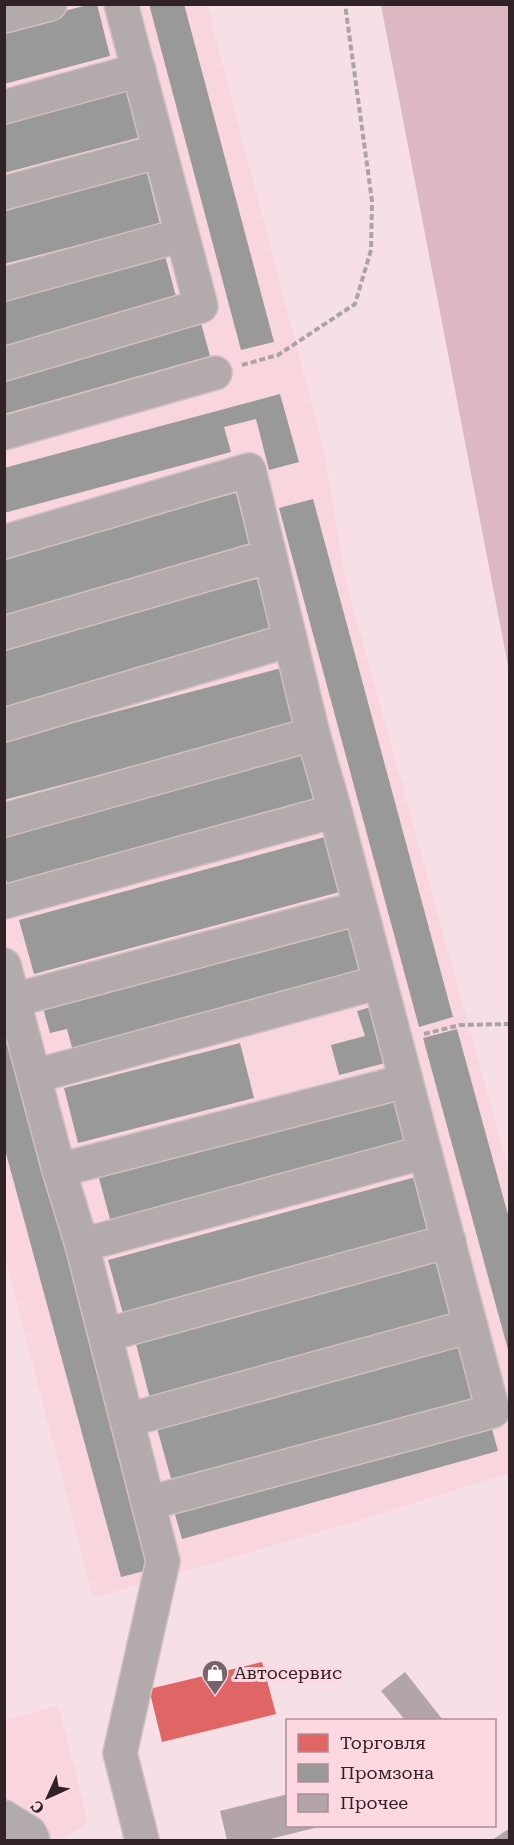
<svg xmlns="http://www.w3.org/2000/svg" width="514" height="1845" font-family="'Roboto Serif',serif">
<rect width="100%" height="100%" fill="#f6e0e6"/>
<path fill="#f9d6de" d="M 4,5 L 207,5 L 324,451 L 346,582 L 509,1171 L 509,1473 L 357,1521 L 93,1598 L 5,1256 Z
M 58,1705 L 88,1824 L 58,1840 L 5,1840 L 5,1721 Z"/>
<path fill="#ddb7c1" d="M 381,5 L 509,5 L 509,671 Z"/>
<path fill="#e06666" d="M 262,1662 L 276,1714 L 162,1742 L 149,1689 Z"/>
<path fill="#999" d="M 91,4 L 97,4 L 110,56 L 4,84 L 4,27 Z
M 149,4 L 184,4 L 274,342 L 241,350 Z
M 126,82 L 141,137 L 4,173 L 4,114 Z
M 146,169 L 160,224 L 4,264 L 4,205 Z
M 163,248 L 178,304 L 4,350 L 4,291 Z
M 201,323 L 210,356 L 4,414 L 4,379 Z
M 280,394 L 299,462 L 269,470 L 256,419 L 224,427 L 231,452 L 4,513 L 4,468 Z
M 236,493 L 252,553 L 4,617 L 4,554 Z
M 313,499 L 453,1017 L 419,1027 L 279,508 Z
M 257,579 L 272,637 L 4,708 L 4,646 Z
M 285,667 L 300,722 L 4,800 L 4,741 Z
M 308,747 L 323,803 L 9,889 L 4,873 L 4,829 Z
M 332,835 L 347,890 L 34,974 L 19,920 Z
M 353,917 L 369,976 L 74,1055 L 67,1029 L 50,1033 L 41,1001 Z
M 378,1005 L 393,1061 L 339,1075 L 331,1045 L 365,1036 L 357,1011 Z
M 5,1026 L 152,1569 L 121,1577 L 4,1146 Z
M 457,1029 L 510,1222 L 510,1357 L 423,1038 Z
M 240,1043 L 254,1098 L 78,1143 L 64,1088 Z
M 392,1092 L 408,1150 L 113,1230 L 97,1171 Z
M 416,1177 L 432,1234 L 124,1317 L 108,1260 Z
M 443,1258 L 459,1317 L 150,1399 L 135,1340 Z
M 470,1341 L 487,1399 L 173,1486 L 157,1428 Z
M 490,1422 L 498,1451 L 182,1539 L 174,1511 Z"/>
<path fill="#b3a4a8" d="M 405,1672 L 443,1720 L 405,1720 L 381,1691 Z
M 288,1794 L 288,1826 L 323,1826 L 266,1840 L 227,1840 L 220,1811 Z
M 510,1828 L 510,1840 L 492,1840 Z"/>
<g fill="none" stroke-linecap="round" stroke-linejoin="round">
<g stroke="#d1bfc4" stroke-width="36">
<path id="minor" d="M 4,16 L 50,4
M 4,107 L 139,70
M 4,193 L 160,151
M 4,284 L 182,235
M 4,364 L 201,306 L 121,4
M 4,433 L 215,373
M 4,542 L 249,470 L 313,734 L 335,811 L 493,1411 L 149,1503
M 4,633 L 270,556
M 4,725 L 290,640
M 4,820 L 313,734
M 4,902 L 335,811
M 4,965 L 59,1170 L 82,1245 L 163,1561 L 120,1753 L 142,1840
M 14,1000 L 359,908
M 35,1076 L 380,982
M 59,1170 L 406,1081
M 82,1245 L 425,1152
M 105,1335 L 449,1241
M 128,1420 L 471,1326
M 4,1817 L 30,1833 L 33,1840"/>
</g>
<path stroke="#aca3a5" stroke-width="4" stroke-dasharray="6 3" stroke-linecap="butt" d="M 242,365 L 278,355 L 355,304 L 371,250 L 372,201 L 345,4
M 424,1034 L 460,1025 L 510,1024"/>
<use href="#minor" stroke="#b2aaab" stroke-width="33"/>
</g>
<defs>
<g id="shop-pin" transform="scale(1.35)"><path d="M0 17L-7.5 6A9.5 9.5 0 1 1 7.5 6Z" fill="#756469" stroke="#fed8e1"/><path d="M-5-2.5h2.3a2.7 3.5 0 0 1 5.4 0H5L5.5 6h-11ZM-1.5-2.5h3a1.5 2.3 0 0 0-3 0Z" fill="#fff"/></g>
</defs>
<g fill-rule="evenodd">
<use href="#shop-pin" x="215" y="1673"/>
</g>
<g text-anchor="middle" stroke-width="6" stroke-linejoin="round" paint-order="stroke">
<g font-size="18" fill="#302226" stroke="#fed8e1" text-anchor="start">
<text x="234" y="1679">Автосервис</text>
</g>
</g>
<rect width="514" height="1845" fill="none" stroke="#302226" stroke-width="12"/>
<rect x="286" y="1719" width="210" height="108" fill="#fed8e1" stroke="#ac8f96" stroke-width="1.5"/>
<rect x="298" y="1734" width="30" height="18" fill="#e06666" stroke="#ac8f96" stroke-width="1.5"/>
<text x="340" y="1749" font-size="18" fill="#302226">Торговля</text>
<rect x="298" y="1764" width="30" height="18" fill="#999999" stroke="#ac8f96" stroke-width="1.5"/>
<text x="340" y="1779" font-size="18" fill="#302226">Промзона</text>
<rect x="298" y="1794" width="30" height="18" fill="#b3a4a8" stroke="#ac8f96" stroke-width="1.5"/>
<text x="340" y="1809" font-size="18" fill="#302226">Прочее</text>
<g transform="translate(48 1797) rotate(225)" stroke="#fed8e1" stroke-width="4.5" paint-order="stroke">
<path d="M0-4.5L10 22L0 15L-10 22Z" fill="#302226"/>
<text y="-9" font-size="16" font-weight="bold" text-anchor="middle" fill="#302226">С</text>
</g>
</svg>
